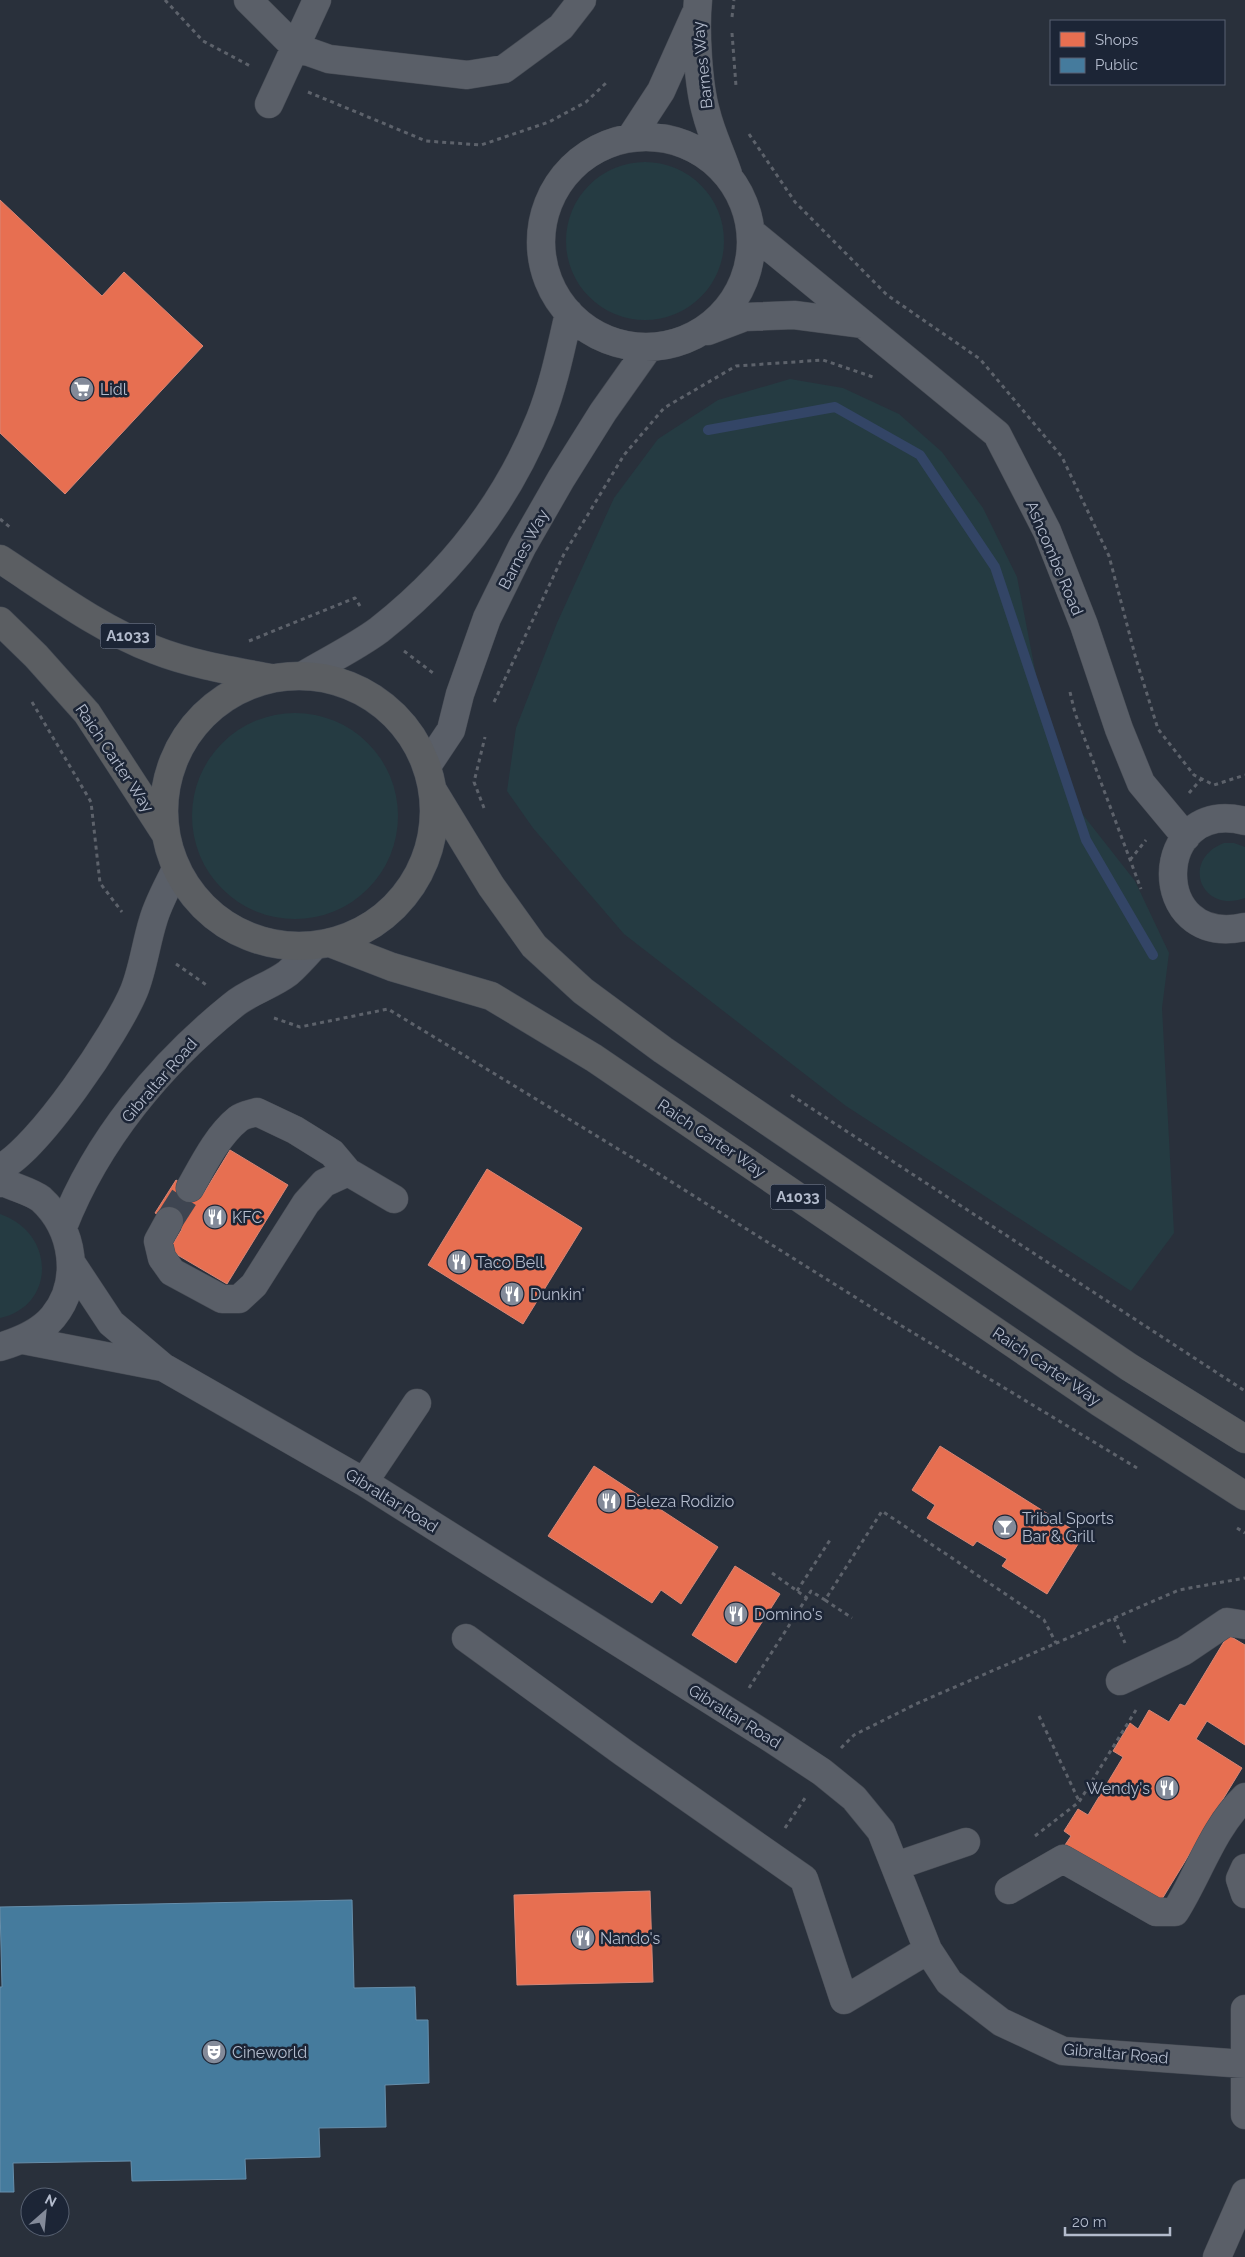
<svg xmlns="http://www.w3.org/2000/svg" width="1245" height="2257" font-family="Raleway,sans-serif">
<rect width="100%" height="100%" fill="#29303b"/>
<path fill="#253b42" d="M566 241a79 79 0 1 1 158 0a79 79 0 1 1-158 0Z
M 790,379 L 843,388 L 899,414 L 942,452 L 983,508 L 1017,577 L 1042,706 L 1080,811 L 1135,881 L 1169,953 L 1162,1008 L 1174,1233 L 1131,1291 L 846,1106 L 624,934 L 533,828 L 507,791 L 516,728 L 557,623 L 614,498 L 658,439 L 718,400 Z
M192 816a103 103 0 1 1 206 0a103 103 0 1 1-206 0Z
M 1224,843 L 1234,843 L 1245,847 L 1245,898 C 1201,914 1180,860 1224,843 Z
M 0,1214 C 56,1233 56,1306 0,1318 Z"/>
<path fill="#e76f51" stroke="#d78676" d="M 0,200 L 102,296 L 124,272 L 203,346 L 65,494 L 0,433 Z
M 230,1150 L 288,1185 L 227,1284 L 169,1250 L 182,1229 L 155,1213 L 176,1180 L 202,1196 Z
M 487,1169 L 582,1228 L 523,1324 L 428,1265 Z
M 940,1446 L 1083,1536 L 1047,1594 L 1002,1566 L 1007,1559 L 977,1541 L 973,1546 L 927,1518 L 935,1505 L 912,1490 Z
M 594,1466 L 718,1547 L 681,1604 L 661,1590 L 652,1603 L 548,1536 Z
M 735,1566 L 780,1594 L 736,1663 L 692,1635 Z
M 1228,1635 L 1245,1645 L 1245,1745 L 1207,1721 L 1196,1739 L 1242,1768 L 1159,1904 L 1065,1845 L 1071,1836 L 1064,1831 L 1078,1809 L 1088,1815 L 1123,1757 L 1113,1751 L 1130,1723 L 1138,1729 L 1149,1710 L 1169,1722 L 1180,1704 L 1185,1706 Z
M 650,1891 L 653,1982 L 517,1985 L 514,1895 Z"/>
<path fill="#457b9d" stroke="#668eab" d="M 352,1900 L 354,1988 L 415,1987 L 416,2020 L 428,2020 L 429,2083 L 385,2085 L 386,2127 L 319,2128 L 320,2157 L 245,2159 L 246,2179 L 132,2181 L 131,2161 L 13,2163 L 14,2192 L 0,2192 L 0,1987 L 2,1987 L 0,1907 Z"/>
<g fill="none" stroke-linecap="round" stroke-linejoin="round">
<path stroke="#334566" stroke-width="10" d="M 708,430 L 835,407 L 920,455 L 995,567 L 1086,840 L 1153,955"/>
<path stroke="#3e4551" stroke-width="28" stroke-dasharray="28 14" stroke-linecap="butt" d="M 169,1221 L 190,1188"/>
<g stroke="#464b54" stroke-width="29">
<path id="minor" d="M 248,0 L 295,47 L 329,59 L 467,75 L 504,69 L 561,27 L 582,0
M 698,0 C 695,29 698,84 706,112 C 711,133 721,153 728,174
M 269,104 L 317,0
M 631,137 L 661,91 L 695,15
M541 242a105 105 0 1 1 210 0a105 105 0 1 1-210 0Z
M 751,232 L 997,434 L 1047,531 L 1084,625 L 1119,729 L 1141,783 L 1186,837
M 708,331 L 745,317 L 794,315 L 863,324
M 304,675 C 329,660 356,647 379,630 C 450,574 506,503 540,419 C 554,384 561,348 569,313
M 427,766 L 451,730 L 460,694 L 487,618 L 522,547 L 561,479 L 603,412 L 649,347
M 1245,821 C 1151,797 1147,949 1245,927
M 0,1168 C 38,1150 117,1032 134,991 C 143,969 146,943 153,921 C 158,903 168,886 176,869
M 0,1183 L 6,1183 C 16,1188 32,1192 41,1199 C 74,1229 82,1282 53,1317 C 40,1333 19,1341 0,1347
M 190,1188 C 203,1165 217,1136 238,1119 C 243,1115 251,1114 257,1112 L 295,1130 L 332,1153 L 348,1172 L 394,1199
M 169,1221 L 158,1241 L 162,1258 L 172,1272 L 222,1299 L 239,1299 L 254,1285 L 306,1203 L 324,1183 L 348,1172
M 63,1227 C 97,1140 160,1064 232,1006 C 248,992 271,986 288,973 C 297,965 306,955 314,946
M 72,1264 L 111,1323 L 163,1367 L 364,1482 L 772,1739 L 822,1772 L 854,1798 L 881,1831 L 928,1950 L 949,1982 L 1001,2022 L 1063,2051 L 1245,2064
M 23,1340 L 162,1367
M 364,1482 L 417,1403
M 466,1638 L 624,1753 L 804,1879 L 844,2000 L 928,1950
M 1120,1681 L 1184,1651 L 1227,1622 L 1245,1625
M 896,1866 L 966,1842
M 1245,1868 L 1240,1879 L 1245,1894
M 1009,1890 L 1063,1859 L 1156,1912 L 1175,1912 C 1199,1874 1212,1829 1245,1797
M 1245,2009 L 1245,2115
M 1217,2257 L 1245,2193"/>
</g>
<g stroke="#464c56" stroke-width="29">
<path id="highway" d="M 0,559 C 49,591 100,629 155,650 C 190,664 233,671 271,678
M 0,621 L 36,656 L 87,713 L 165,833
M164 811a135 135 0 1 1 270 0a135 135 0 1 1-270 0Z
M 432,789 L 491,886 L 534,946 L 583,991 L 663,1050 L 1129,1367 L 1245,1439
M 330,943 L 392,967 L 491,996 L 594,1058 L 1099,1402 L 1245,1496"/>
</g>
<path stroke="#5d626b" stroke-width="3" stroke-dasharray="4 4" stroke-linecap="butt" d="M 165,0 L 203,41 L 252,67
M 732,17 L 734,0
M 732,33 L 736,86
M 308,92 L 426,141 L 481,145 L 549,122 L 586,102 L 606,83
M 749,134 L 795,202 L 887,295 L 980,359 L 1062,457 L 1109,556 L 1136,659 L 1158,729 L 1194,775 L 1214,785 L 1245,775
M 0,519 L 11,528
M 249,641 L 355,598 L 360,606
M 404,651 L 433,673
M 1070,692 L 1075,713 L 1141,889
M 32,702 L 91,802 L 100,883 L 122,912
M 494,702 L 564,554 L 624,455 L 664,408 L 736,366 L 823,360 L 876,378
M 1189,793 L 1202,778
M 484,808 L 474,782 L 485,737
M 1130,860 L 1146,840
M 176,964 L 208,986
M 274,1018 L 300,1027 L 388,1009 L 651,1169 L 882,1314 L 1137,1468
M 791,1095 L 1245,1391
M 1237,1528 L 1245,1533
M 772,1573 L 807,1598
M 797,1591 L 830,1540
M 825,1600 L 852,1618
M 1114,1618 L 1125,1643
M 749,1688 L 811,1591 L 825,1600 L 882,1511 L 1044,1620 L 1056,1643
M 1039,1716 L 1079,1801
M 841,1748 L 854,1735 L 918,1703 L 1179,1590 L 1245,1578
M 785,1828 L 805,1798
M 1035,1836 L 1079,1802 L 1136,1710"/>
<use href="#minor" stroke="#5a5f68" stroke-width="28"/>
<use href="#highway" stroke="#5b5e62" stroke-width="28"/>
</g>
<defs>
<g id="supermarket-disc" transform="scale(1.25)"><circle r="9.5" fill="#838a99" stroke="#1c2536"/><path d="M-6-5.5h2.5l.6 2H6L4.5 2H-2.5L-4.4-4H-6ZM-1.5 3.2a1.3 1.3 0 1 0 .1 0ZM3 3.2a1.3 1.3 0 1 0 .1 0Z" fill="#fff"/></g>
<g id="restaurant-disc" transform="scale(1.25)"><circle r="9.5" fill="#838a99" stroke="#1c2536"/><path d="M-5-6h1v4h1v-4h1v4h1v-4h1v5L-1.5 .5V6h-2V.5L-5-1ZM5-6V6H3V1.5H1.5Q1.5-4 5-6Z" fill="#fff"/></g>
<g id="bar-disc" transform="scale(1.25)"><circle r="9.5" fill="#838a99" stroke="#1c2536"/><path d="M-6-5H6L.8 .8V4.5H3.5V6h-7V4.5H-.8V.8Z" fill="#fff"/></g>
<g id="theatre-disc" transform="scale(1.25)"><circle r="9.5" fill="#838a99" stroke="#1c2536"/><path d="M-5-5.5Q0-4 5-5.5V0Q5 5 0 6Q-5 5-5 0ZM-3.3-2.5H-1v1.5H-3.3ZM1-2.5H3.3v1.5H1ZM-2.8 1Q0 5.5 2.8 1Z" fill="#fff"/></g>
</defs>
<g fill-rule="evenodd">
<use href="#supermarket-disc" x="82" y="389"/>
<use href="#restaurant-disc" x="215" y="1217"/>
<use href="#restaurant-disc" x="459" y="1262"/>
<use href="#restaurant-disc" x="512" y="1294"/>
<use href="#restaurant-disc" x="609" y="1501"/>
<use href="#bar-disc" x="1005" y="1527"/>
<use href="#restaurant-disc" x="736" y="1614"/>
<use href="#restaurant-disc" x="1167" y="1788"/>
<use href="#restaurant-disc" x="583" y="1938"/>
<use href="#theatre-disc" x="214" y="2052"/>
</g>
<g text-anchor="middle" stroke-width="5" stroke-linejoin="round" paint-order="stroke">
<g fill="#1c2536" stroke="#868e9f" stroke-width="1">
<rect x="100.5" y="623.5" width="55" height="25" rx="4"/>
<rect x="770.5" y="1184.5" width="55" height="25" rx="4"/>
</g>
<g font-size="15" font-weight="bold" fill="#b3bbcc">
<text x="128" y="641">A1033</text>
<text x="798" y="1202">A1033</text>
</g>
<g font-size="16" fill="#b3bbcc" stroke="#1c2536">
<text transform="translate(702 65) rotate(-96)" y="6">Barnes Way</text>
<text transform="translate(523 549) rotate(-62)" y="6">Barnes Way</text>
<text transform="translate(1055 558) rotate(67)" y="6">Ashcombe Road</text>
<text transform="translate(115 758) rotate(56)" y="6">Raich Carter Way</text>
<text transform="translate(159 1080) rotate(-49)" y="6">Gibraltar Road</text>
<text transform="translate(712 1138) rotate(34)" y="6">Raich Carter Way</text>
<text transform="translate(1047 1366) rotate(34)" y="6">Raich Carter Way</text>
<text transform="translate(392 1500) rotate(32)" y="6">Gibraltar Road</text>
<text transform="translate(735 1716) rotate(32)" y="6">Gibraltar Road</text>
<text transform="translate(1116 2053) rotate(5)" y="6">Gibraltar Road</text>
</g>
<g font-size="16" fill="#b3bbcc" stroke="#1c2536" text-anchor="start">
<text x="100" y="395">Lidl</text>
<text x="232" y="1223">KFC</text>
<text x="476" y="1268">Taco Bell</text>
<text x="530" y="1300">Dunkin'</text>
<text x="626" y="1507">Beleza Rodizio</text>
<text x="1022" y="1524">Tribal Sports<tspan x="1022" dy="18">Bar &amp; Grill</tspan></text>
<text x="754" y="1620">Domino's</text>
<text x="1150" y="1794" text-anchor="end">Wendy's</text>
<text x="600" y="1944">Nando's</text>
<text x="232" y="2058">Cineworld</text>
</g>
</g>
<rect x="1050" y="20" width="175" height="65" fill="#1c2536" stroke="#586172"/>
<rect x="1060" y="32" width="25" height="15" fill="#e76f51" stroke="#586172"/>
<text x="1095" y="45" font-size="15" fill="#b3bbcc">Shops</text>
<rect x="1060" y="58" width="25" height="15" fill="#457b9d" stroke="#586172"/>
<text x="1095" y="70" font-size="15" fill="#b3bbcc">Public</text>
<g transform="translate(45 2212) rotate(27)"><circle r="24" fill="#1c2536" stroke="#586172"/>
<path d="M0-4L9 19L0 12L-9 19Z" fill="#838a99"/>
<text y="-8" font-size="14" font-weight="bold" text-anchor="middle" fill="#b3bbcc">N</text>
</g>
<path d="M1065 2227v8h105v-8" fill="none" stroke="#b3bbcc" stroke-width="2.5"/>
<text x="1072" y="2227" font-size="15" fill="#b3bbcc" stroke="#1c2536" stroke-width="4" paint-order="stroke">20 m</text>
</svg>
